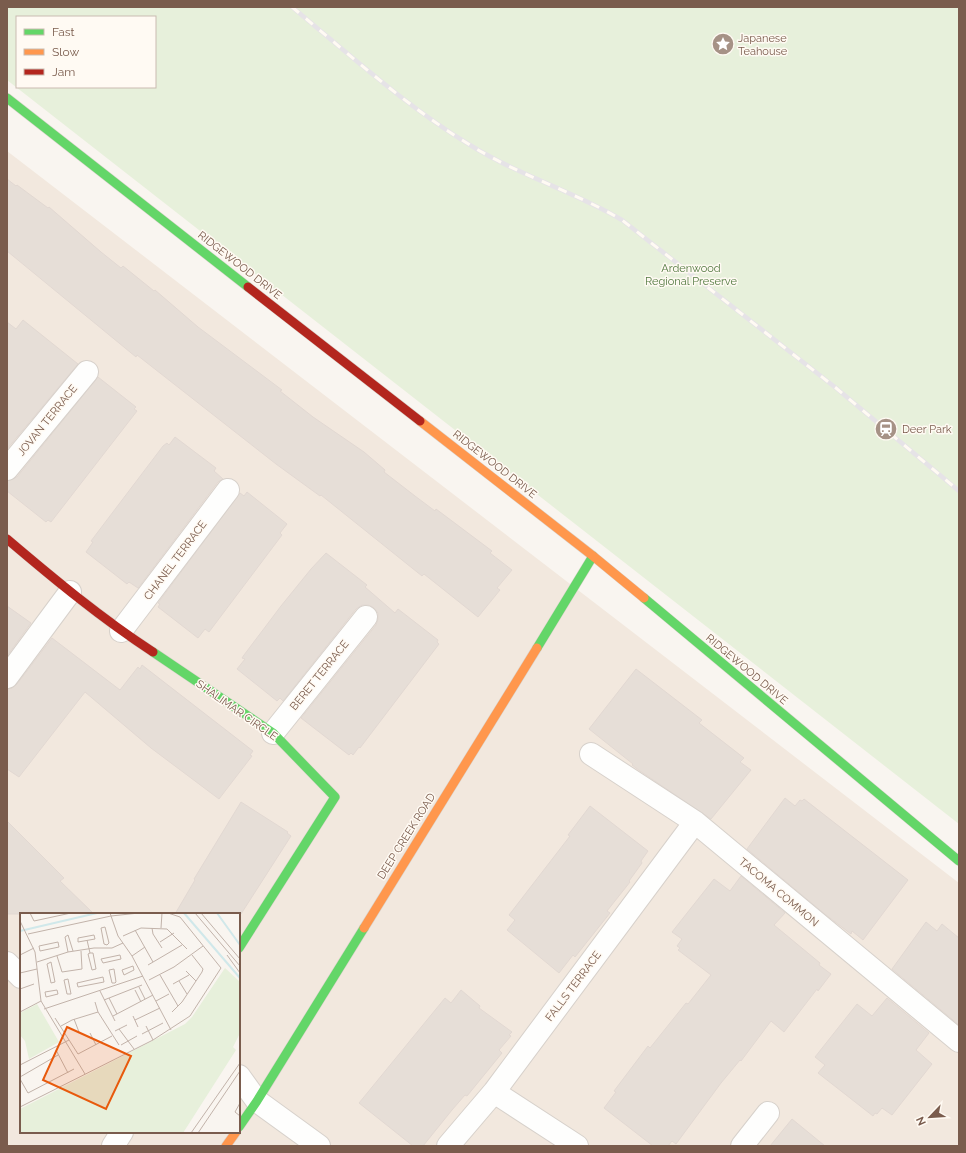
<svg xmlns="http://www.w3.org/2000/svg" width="966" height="1153" font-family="Raleway,sans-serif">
<rect width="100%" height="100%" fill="#f9f5f0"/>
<path fill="#f2e8de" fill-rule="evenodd" d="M 7,151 L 959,883 L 959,1146 L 7,1146 ZM 21,914 L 239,914 L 239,1132 L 21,1132 Z"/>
<path fill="#e7f0db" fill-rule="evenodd" d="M 7,7 L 959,7 L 959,824 L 7,80 ZM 17,17 L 155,17 L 155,87 L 17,87 Z"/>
<path fill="#e6ded7" stroke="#e2d8d2" d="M 7,179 L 16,186 L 17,185 L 48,208 L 49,207 L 101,252 L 121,268 L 123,266 L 154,291 L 155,290 L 198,327 L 282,390 L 280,391 L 313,417 L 364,452 L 385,470 L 384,472 L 415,496 L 435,511 L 436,509 L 492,551 L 490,553 L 512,570 L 497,588 L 500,590 L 478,617 L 424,574 L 422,576 L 321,495 L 320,496 L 276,464 L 137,355 L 136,357 L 7,251 Z
M 23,320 L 78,364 L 7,449 L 7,322 L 16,329 Z
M 98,377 L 136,407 L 134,409 L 137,411 L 51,522 L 48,520 L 46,522 L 7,491 L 7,481 L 17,477 Z
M 175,437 L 216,468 L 214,471 L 223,479 L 218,482 L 138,588 L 129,582 L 127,584 L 86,552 L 93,542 L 91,541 L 163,446 L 167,443 L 169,445 Z
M 247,492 L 287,524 L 280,533 L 282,535 L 209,632 L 205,629 L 198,638 L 158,607 L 160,604 L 158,603 L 240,493 L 244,496 Z
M 326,553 L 367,585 L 365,587 L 395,613 L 398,609 L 438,640 L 437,642 L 439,644 L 360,748 L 359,747 L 353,755 L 351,753 L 349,755 L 301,718 L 376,625 L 378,619 L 378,613 L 373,607 L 368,605 L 362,605 L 356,609 L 283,701 L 280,698 L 277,701 L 237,669 L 245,659 L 242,658 L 244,655 L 281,606 L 311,569 Z
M 7,606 L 31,623 L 7,656 Z
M 52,638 L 120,690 L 138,667 L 140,669 L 142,665 L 253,751 L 250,755 L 252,756 L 219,799 L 151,748 L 85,692 L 19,777 L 7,769 L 7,689 L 12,688 L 17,684 Z
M 636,669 L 702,720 L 699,723 L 744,758 L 740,762 L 751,770 L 711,819 L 640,771 L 632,765 L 633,764 L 589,729 Z
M 785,798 L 795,806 L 800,800 L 802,801 L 804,799 L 908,880 L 863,940 L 852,931 L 851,934 L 826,915 L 747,849 Z
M 241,802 L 288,832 L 287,833 L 291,836 L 241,914 L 175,914 L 195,880 L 194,879 Z
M 590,806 L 648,851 L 641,861 L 642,863 L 629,881 L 630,882 L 607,911 L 610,913 L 575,957 L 573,955 L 559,973 L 507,930 L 515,920 L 509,915 L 570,836 L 568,835 Z
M 7,821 L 64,878 L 60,881 L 94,914 L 7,914 Z
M 741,876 L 785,913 L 774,925 L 820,963 L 819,965 L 831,974 L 818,991 L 817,989 L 784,1032 L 771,1021 L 741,1061 L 740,1060 L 721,1083 L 676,1144 L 672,1141 L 668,1146 L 653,1146 L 604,1108 L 616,1092 L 614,1091 L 648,1046 L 650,1048 L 686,1003 L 688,1004 L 711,975 L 678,950 L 680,948 L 677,946 L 682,939 L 672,932 L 714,879 L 730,891 Z
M 926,922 L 937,931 L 942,924 L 959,938 L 959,1025 L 892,969 Z
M 461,990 L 480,1006 L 479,1008 L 512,1032 L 509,1035 L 511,1036 L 499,1050 L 502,1053 L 467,1096 L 465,1095 L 452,1110 L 423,1146 L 413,1146 L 359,1103 L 445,998 L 451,1003 Z
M 887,998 L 929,1033 L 916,1050 L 932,1064 L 892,1115 L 882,1108 L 877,1114 L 875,1113 L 873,1116 L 818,1073 L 825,1065 L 815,1057 L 857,1004 L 872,1016 Z
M 792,1119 L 825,1146 L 770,1146 Z"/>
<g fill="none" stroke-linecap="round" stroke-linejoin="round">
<g stroke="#d7d1cb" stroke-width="24">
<path id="street" d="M 7,469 L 87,372
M 121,631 L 228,490
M 7,677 L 70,592
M 273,733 L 366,617
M 591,754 L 695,822 L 959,1041
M 7,963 L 21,977
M 239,1076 L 257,1101 L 319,1146
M 494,1092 L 577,1146
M 113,1146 L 122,1132
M 448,1146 L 494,1092 L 695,822
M 742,1146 L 768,1113"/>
</g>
<g stroke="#d9d2cb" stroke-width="10">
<path id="fast" d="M 7,98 L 248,287
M 644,598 L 959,861
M 537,648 L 593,556
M 153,652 L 273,733 L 335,797 L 239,948
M 239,1127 L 257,1101 L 364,928"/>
</g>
<g stroke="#d9d2cb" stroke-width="10">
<path id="slow" d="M 420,421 L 593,556 L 644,598
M 364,928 L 537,648
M 226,1146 L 236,1132"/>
</g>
<g stroke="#d9d2cb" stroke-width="10">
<path id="jam" d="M 248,287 L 420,421
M 7,539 C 54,579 101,618 153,652"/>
</g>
<use href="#street" stroke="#fefefd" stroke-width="22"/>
<use href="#fast" stroke="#63d668" stroke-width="9"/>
<use href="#slow" stroke="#ff974d" stroke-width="9"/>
<use href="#jam" stroke="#b3261e" stroke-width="9"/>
<g stroke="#e6e3e7" stroke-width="4.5">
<path id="rail" d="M 292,7 C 350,55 406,106 470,145 C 518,175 573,191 622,220 L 836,388 L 959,491"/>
</g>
<use href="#rail" stroke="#fffaf3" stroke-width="3" stroke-dasharray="9" stroke-linecap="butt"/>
</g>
<defs>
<g id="sight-disc" transform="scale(1.15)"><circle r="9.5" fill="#a69286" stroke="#fffaf3"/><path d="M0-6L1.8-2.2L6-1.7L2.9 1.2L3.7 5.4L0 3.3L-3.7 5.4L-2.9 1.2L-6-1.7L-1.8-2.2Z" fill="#fff"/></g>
<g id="station-disc" transform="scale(1.15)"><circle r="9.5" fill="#a69286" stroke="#fffaf3"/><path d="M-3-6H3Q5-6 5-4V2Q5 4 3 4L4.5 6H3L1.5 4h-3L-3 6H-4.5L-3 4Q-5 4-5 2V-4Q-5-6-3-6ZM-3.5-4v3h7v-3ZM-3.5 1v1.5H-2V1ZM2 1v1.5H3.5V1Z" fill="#fff"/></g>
</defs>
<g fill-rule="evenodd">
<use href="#sight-disc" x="723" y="44"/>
<use href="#station-disc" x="886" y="429"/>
</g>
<g text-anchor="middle" stroke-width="3" stroke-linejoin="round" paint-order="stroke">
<g font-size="11" fill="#7a5c4d" stroke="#fffaf3" text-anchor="start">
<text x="738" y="42">Japanese<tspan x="738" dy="13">Teahouse</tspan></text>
<text x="902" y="433">Deer Park</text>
</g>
<g font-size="11" fill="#7a5c4d" stroke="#fffaf3">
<text transform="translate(240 265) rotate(38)" y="4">RIDGEWOOD DRIVE</text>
<text transform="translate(47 420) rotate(-51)" y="4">JOVAN TERRACE</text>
<text transform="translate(495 464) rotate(38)" y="4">RIDGEWOOD DRIVE</text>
<text transform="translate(175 560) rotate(-53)" y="4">CHANEL TERRACE</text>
<text transform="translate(747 669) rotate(40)" y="4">RIDGEWOOD DRIVE</text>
<text transform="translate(319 675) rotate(-51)" y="4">BERET TERRACE</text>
<text transform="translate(237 710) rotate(35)" y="4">SHALIMAR CIRCLE</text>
<text transform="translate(406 836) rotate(-58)" y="4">DEEP CREEK ROAD</text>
<text transform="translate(779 892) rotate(40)" y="4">TACOMA COMMON</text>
<text transform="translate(573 986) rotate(-53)" y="4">FALLS TERRACE</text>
</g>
<g font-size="11" fill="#537a41" stroke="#fffaf3">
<text x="691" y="272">Ardenwood<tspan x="691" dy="13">Regional Preserve</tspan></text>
</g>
</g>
<g transform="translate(20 913)">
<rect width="220" height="220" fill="#f9f5f0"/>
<path d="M 205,55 L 220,69 L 220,120 L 213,134 L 216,137 L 163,220 L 0,220 L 0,196 L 165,111 L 172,104 ZM 17,91 L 39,129 L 9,146 L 5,128 L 0,122 L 0,100 Z" fill="#e7f0db"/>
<path fill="none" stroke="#d0e8ea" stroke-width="2" d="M 164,0 L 220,65M 197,0 L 220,32M 0,18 L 77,0"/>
<path fill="none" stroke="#c2b3aa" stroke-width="1" d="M 10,0 L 14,8 L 51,0M 90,0 L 98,23 L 112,43 L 151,117M 175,0 L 220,53M 181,0 L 220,46M 0,8 L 15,39 L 21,88 L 65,161M 85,14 L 89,30 L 87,32 L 84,31 L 81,15 ZM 132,15 L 133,21 L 142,35M 141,15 L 142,0M 115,17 L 133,49M 8,21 L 91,3 L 119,0M 74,22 L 75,26 L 58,29 L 58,25 ZM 103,23 L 121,15 L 147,16 L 167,36M 67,27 L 70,40M 38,29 L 39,34 L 20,38 L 19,33 ZM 140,29 L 154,20M 48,39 L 45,24 L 48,22 L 53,38M 70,40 L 73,40 L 76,56 L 72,57 L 68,41 ZM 0,42 L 14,35M 100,42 L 101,46 L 83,50 L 81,46 ZM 207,42 L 220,60M 37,43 L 42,59 L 62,56 L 61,38M 112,43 L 125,34M 17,49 L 48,39 L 74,35 L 92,35 L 103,30M 31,49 L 35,69 L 31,70 L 27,51 ZM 128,52 L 162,32M 113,53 L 114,57 L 104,62 L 102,57 ZM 94,56 L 96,69 L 95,70 L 92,70 L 89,57 ZM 166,58 L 176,68M 0,60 L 17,56M 140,62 L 158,93M 83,64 L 84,69 L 58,74 L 57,70 ZM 48,66 L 51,81 L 47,81 L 44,67 ZM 129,67 L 154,54 L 183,33M 159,68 L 167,81M 153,71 L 169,62M 119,74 L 125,86M 0,76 L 14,71M 37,77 L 38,81 L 26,84 L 25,79 ZM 115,77 L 121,89M 80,78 L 95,108M 89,85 L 97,101M 84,87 L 122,72M 136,88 L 149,81M 75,89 L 78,99 L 99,132M 24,96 L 123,63M 0,99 L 21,88M 152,99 L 162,89 L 182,59 L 183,56 L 172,42M 93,103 L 133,82M 113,103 L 118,114M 35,105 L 58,141 L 92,123M 54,106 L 59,119M 115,107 L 140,95M 41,113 L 52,107 L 78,99M 126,113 L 133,127M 99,116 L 114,136M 95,118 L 107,112M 70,120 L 76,132M 122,121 L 143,110M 101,132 L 117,123M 36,137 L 48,160M 0,152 L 49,127M 0,164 L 38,142M 0,166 L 8,180 L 54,156M 220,190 L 215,199 L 220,203M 0,194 L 133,127 L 170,103 L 201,55 L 160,4 L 148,0M 171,220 L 220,150M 178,220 L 220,158"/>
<path fill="#e8590c" fill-opacity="0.15" stroke="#e8590c" stroke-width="2" d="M 47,114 L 111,143 L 86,196 L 23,167 Z"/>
<rect width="220" height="220" fill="none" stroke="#7a5c4d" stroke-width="2"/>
</g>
<rect width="966" height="1153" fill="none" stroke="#7a5c4d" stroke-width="16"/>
<rect x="16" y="16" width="140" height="72" fill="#fffaf3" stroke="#cabbb1"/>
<rect x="24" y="29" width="20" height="6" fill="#63d668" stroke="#cabbb1"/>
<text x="52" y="36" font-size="12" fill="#7a5c4d">Fast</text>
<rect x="24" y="49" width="20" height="6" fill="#ff974d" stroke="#cabbb1"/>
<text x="52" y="56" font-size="12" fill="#7a5c4d">Slow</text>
<rect x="24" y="69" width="20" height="6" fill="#b3261e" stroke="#cabbb1"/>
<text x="52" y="76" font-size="12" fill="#7a5c4d">Jam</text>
<g transform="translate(930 1117) rotate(245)" stroke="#fffaf3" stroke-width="3" paint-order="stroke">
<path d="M0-3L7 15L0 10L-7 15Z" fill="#7a5c4d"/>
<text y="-6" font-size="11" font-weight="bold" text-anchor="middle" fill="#7a5c4d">N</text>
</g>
</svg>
